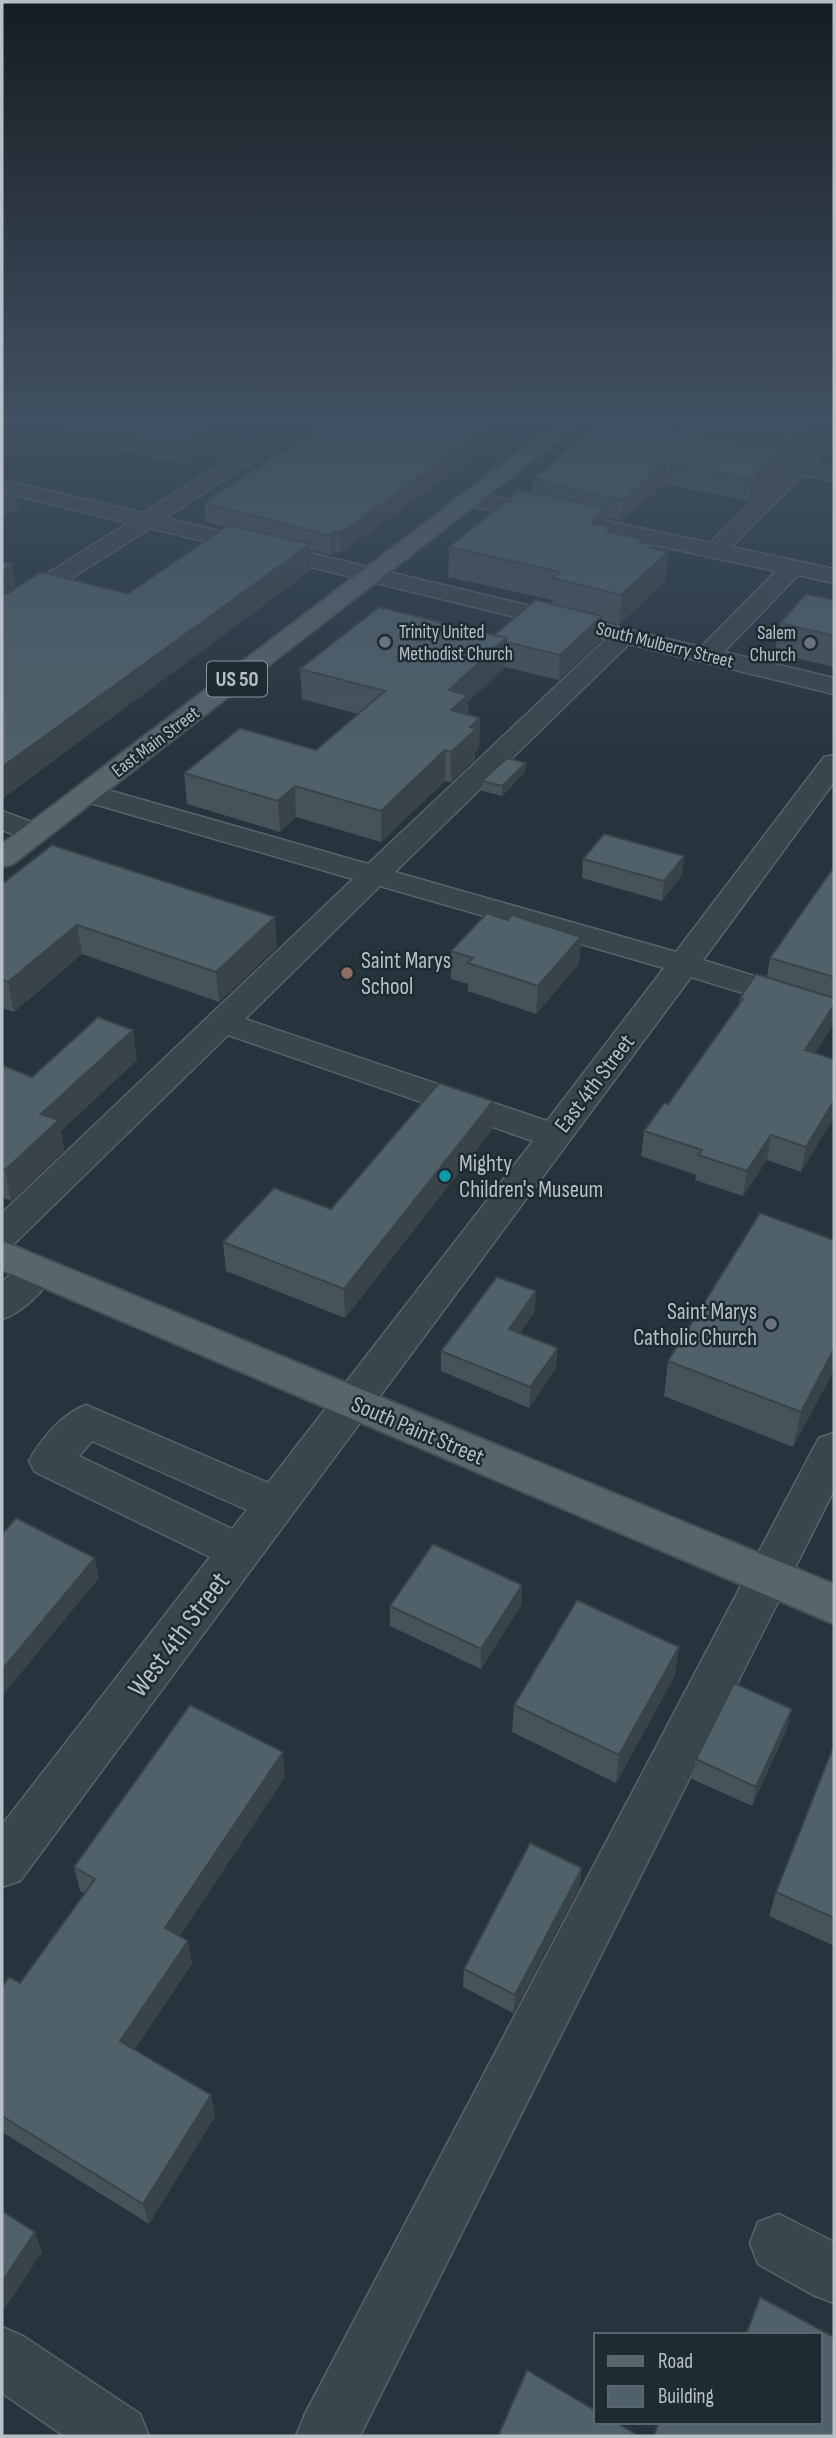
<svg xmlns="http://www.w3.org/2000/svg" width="836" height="2438" font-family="'Sofia Sans Condensed',sans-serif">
<rect width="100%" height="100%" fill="#26343d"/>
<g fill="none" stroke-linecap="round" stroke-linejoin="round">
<g stroke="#58636b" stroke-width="3">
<path id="minor" d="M 45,419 L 71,419 L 68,423 L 2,456 L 2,442 Z
M 293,419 L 317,419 L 165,518 L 701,647 L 776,571 L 472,506 L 464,504 L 461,499 L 464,494 L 472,492 L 710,543 L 783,471 L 724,458 L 721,454 L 724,450 L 731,448 L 794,460 L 827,428 L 834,426 L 834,443 L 813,464 L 834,469 L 834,481 L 803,475 L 731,547 L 834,569 L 834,583 L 798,575 L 724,652 L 834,678 L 834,694 L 629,644 L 395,872 L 676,952 L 824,757 L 834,755 L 834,782 L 703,960 L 834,1001 L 834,1021 L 691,977 L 20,1881 L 2,1887 L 2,1825 L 210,1557 L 35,1472 L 29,1461 C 41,1439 63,1413 86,1405 L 268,1483 L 533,1141 L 228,1035 L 15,1243 L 2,1247 L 2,1213 L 353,879 L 77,799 L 73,793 L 77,787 L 87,785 L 97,787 L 368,864 L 606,639 L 150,528 L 11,617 L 2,619 L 2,602 L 128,523 L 2,492 L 2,480 L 143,513 ZM 380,886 L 664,968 L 547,1121 L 245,1019 ZM 92,1441 L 247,1510 L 232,1529 L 79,1456 Z
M 548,419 L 589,419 L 653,433 L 656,437 L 653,441 L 646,443 L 558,425 Z
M 2,811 L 45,827 L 49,833 L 45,839 L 35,842 L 2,830 Z
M 38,1257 L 51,1261 L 57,1270 C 45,1289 23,1313 2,1319 L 2,1282 L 25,1261 Z
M 834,1433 L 834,1490 L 360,2436 L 296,2436 L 305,2414 L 813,1449 L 819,1438 Z
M 779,2214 L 834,2242 L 834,2303 L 813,2295 L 758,2264 L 750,2243 L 758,2222 Z
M 2,2327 L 23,2336 L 140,2414 L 149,2436 L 64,2436 L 2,2393 Z"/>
</g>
<g stroke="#434f56" stroke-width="4">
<path id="major" d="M 562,419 L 586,419 L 13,864 L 2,867 L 2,844 Z
M 2,1241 L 834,1584 L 834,1624 L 2,1270 Z"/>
</g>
<use href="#minor" fill="#3a464d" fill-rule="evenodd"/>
<use href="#major" fill="#58656d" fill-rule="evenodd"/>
</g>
<path fill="#46535b" d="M 62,419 L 254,419 L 181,464 L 62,438 L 60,420 Z
M 255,419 L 288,419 L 279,425 Z
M 305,419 L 517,419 L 512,423 L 512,430 L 341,553 L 336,552 L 331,555 L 311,550 L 311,570 L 2,799 L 2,562 L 12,564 L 15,588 L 128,594 L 226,527 L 205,522 L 204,503 L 312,431 L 305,430 Z
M 625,419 L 823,419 L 822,430 L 793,458 L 780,455 L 778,473 L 749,501 L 664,484 L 622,521 L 606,518 L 606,526 L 611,527 L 610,532 L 641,542 L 652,548 L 668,552 L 665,581 L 619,625 L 602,620 L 601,640 L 559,680 L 505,667 L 468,702 L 468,715 L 480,718 L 479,748 L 475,752 L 475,759 L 451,782 L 445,781 L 381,842 L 296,817 L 280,832 L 187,804 L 184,773 L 316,750 L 358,714 L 302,699 L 300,669 L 494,635 L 551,604 L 552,600 L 448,577 L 449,547 L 532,493 L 533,478 L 625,421 Z
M 834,600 L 834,667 L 775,653 L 780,623 Z
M 526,763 L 525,772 L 502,796 L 482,791 L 482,781 Z
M 684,856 L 682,875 L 662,901 L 582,878 L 583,859 Z
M 834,867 L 834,1023 L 815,1053 L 834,1059 L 801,1172 L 767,1160 L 743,1196 L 695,1180 L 696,1175 L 641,1156 L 644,1131 L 668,1104 L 739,1004 L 740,998 L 767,977 L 770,958 Z
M 2,884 L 277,947 L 219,1002 L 82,954 L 14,1012 L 2,1008 Z
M 508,920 L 581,937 L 579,964 L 536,1014 L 468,991 L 468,984 L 451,979 L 451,951 Z
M 137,1060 L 61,1131 L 64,1150 L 11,1201 L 2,1197 L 2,1065 L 32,1077 Z
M 492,1130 L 345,1318 L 226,1271 L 223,1242 L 331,1209 Z
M 535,1312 L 520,1333 L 556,1368 L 529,1408 L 441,1371 L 441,1351 Z
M 668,1361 L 834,1370 L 793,1447 L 664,1396 Z
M 522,1585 L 521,1605 L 481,1669 L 390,1626 L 390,1606 Z
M 679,1647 L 675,1675 L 616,1783 L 512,1732 L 514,1705 Z
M 787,1729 L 752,1806 L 692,1779 L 696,1759 Z
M 834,1745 L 834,1946 L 769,1916 L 776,1892 Z
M 285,1777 L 179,1936 L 188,1941 L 192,1964 L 134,2050 L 211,2095 L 215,2116 L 149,2224 L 2,2132 L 2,1987 L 20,1983 L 84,1893 L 80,1891 L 74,1867 Z
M 580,1886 L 513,2013 L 463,1987 L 464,1969 Z"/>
<path fill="#39444a" d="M 223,419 L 254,419 L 181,464 L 180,446 Z
M 279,419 L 288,419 L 279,425 Z
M 501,419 L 517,419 L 512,423 L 512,430 L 341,553 L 340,533 Z
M 815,419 L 823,419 L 822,430 L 793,458 L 796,438 Z
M 780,452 L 778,473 L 749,501 L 752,480 Z
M 666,463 L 664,484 L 622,521 L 624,500 Z
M 16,490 L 19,508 L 2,517 L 2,499 Z
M 607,508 L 605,537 L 591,523 Z
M 335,532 L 336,552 L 331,555 L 330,536 Z
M 310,544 L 311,570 L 2,799 L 2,767 Z
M 652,544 L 650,568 L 668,552 L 665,581 L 619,625 L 621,595 L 649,548 Z
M 12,564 L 16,590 L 2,600 L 2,571 Z
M 602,616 L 601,640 L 559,680 L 560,655 Z
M 506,638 L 505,668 L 468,702 L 467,725 L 451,718 L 449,690 Z
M 480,718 L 479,748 L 475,752 L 475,759 L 451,782 L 451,752 L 470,727 Z
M 445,750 L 445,781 L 381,842 L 381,811 Z
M 526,763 L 525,772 L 502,796 L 502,786 Z
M 295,786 L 296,817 L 280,832 L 278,801 Z
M 684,856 L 682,875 L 662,901 L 664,881 Z
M 275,917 L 277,947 L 219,1002 L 216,972 Z
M 77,925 L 82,954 L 14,1012 L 8,982 Z
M 581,937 L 579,964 L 536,1014 L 538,986 Z
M 834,1005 L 834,1023 L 801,1075 L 805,1050 Z
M 133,1030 L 137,1060 L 61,1131 L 64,1150 L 11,1201 L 5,1170 L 41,1114 Z
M 493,1101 L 492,1130 L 345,1318 L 344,1289 Z
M 834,1101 L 834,1118 L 801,1172 L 806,1147 Z
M 771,1135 L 767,1160 L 743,1196 L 747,1171 Z
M 536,1291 L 535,1312 L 508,1349 L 509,1329 Z
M 558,1348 L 556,1368 L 529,1408 L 530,1387 Z
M 834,1349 L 834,1370 L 793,1447 L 801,1412 Z
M 95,1558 L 99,1578 L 2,1696 L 2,1670 Z
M 522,1585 L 521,1605 L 481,1669 L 481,1649 Z
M 679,1647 L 675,1675 L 616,1783 L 619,1755 Z
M 792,1709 L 787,1729 L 752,1806 L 756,1787 Z
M 283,1752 L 285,1777 L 170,1951 L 165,1928 Z
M 582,1868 L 580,1886 L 513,2013 L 515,1995 Z
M 188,1941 L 192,1964 L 125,2063 L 120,2041 Z
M 211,2095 L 215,2116 L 149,2224 L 143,2204 Z
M 35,2232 L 42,2252 L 2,2313 L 2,2282 Z"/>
<path fill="#51616a" stroke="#39444a" stroke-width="2" d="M 62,419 L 223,419 L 180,446 L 60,420 Z
M 331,419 L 501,419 L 340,533 L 335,532 L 330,536 L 204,503 Z
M 606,419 L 618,419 L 780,452 L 752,480 L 666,463 L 624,500 L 538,482 L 541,480 L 533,478 Z
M 702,419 L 815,419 L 796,438 Z
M 2,487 L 16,490 L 2,499 Z
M 520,490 L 607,508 L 591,523 L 611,527 L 606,531 L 641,539 L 639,542 L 652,544 L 649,548 L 668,552 L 621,595 L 553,578 L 560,572 L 449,547 Z
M 229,525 L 310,544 L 2,767 L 2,594 L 8,593 L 41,572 L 128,594 Z
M 2,562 L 12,564 L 2,571 Z
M 806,594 L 834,600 L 834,636 L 780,623 Z
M 535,600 L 602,616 L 560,655 L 506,642 L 506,638 L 494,635 Z
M 379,607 L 506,638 L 449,690 L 468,695 L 451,710 L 480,718 L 470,727 L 476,729 L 451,752 L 445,750 L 381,811 L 295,786 L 278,801 L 184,773 L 240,728 L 316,750 L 385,691 L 300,669 Z
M 507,758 L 526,763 L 502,786 L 482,781 Z
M 604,834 L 684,856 L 664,881 L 583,859 Z
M 52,845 L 275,917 L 216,972 L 77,925 L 8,982 L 2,980 L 2,884 Z
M 834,867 L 834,977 L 770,958 Z
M 487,913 L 508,920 L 512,915 L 581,937 L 538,986 L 468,963 L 473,958 L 451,951 Z
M 756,974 L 834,998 L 834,1005 L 805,1050 L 834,1059 L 834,1101 L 806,1147 L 771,1135 L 747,1171 L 698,1155 L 702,1150 L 644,1131 L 664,1103 L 668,1104 L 743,999 L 740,998 Z
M 98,1017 L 133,1030 L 41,1114 L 59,1120 L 5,1170 L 2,1169 L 2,1065 L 32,1077 Z
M 439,1083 L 493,1101 L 344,1289 L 223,1242 L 274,1188 L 331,1209 Z
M 760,1213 L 834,1240 L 834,1349 L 801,1412 L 668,1361 Z
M 497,1277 L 536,1291 L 509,1329 L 558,1348 L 530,1387 L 441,1351 Z
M 16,1518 L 95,1558 L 2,1670 L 2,1534 Z
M 433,1544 L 522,1585 L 481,1649 L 390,1606 Z
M 577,1600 L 679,1647 L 619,1755 L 514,1705 Z
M 734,1683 L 792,1709 L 756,1787 L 696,1759 Z
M 190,1705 L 283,1752 L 165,1928 L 188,1941 L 120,2041 L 211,2095 L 143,2204 L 2,2116 L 2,1987 L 9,1977 L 20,1983 L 95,1879 L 74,1867 Z
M 834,1745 L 834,1918 L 776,1892 Z
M 530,1843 L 582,1868 L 515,1995 L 464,1969 Z
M 2,2211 L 35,2232 L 2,2282 Z
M 760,2297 L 834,2337 L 834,2436 L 654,2436 L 659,2422 L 820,2422 L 820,2335 L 746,2335 Z
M 527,2370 L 596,2411 L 596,2422 L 615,2422 L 639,2436 L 498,2436 Z"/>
<linearGradient id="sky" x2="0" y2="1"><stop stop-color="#151d22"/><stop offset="0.55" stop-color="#415062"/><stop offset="1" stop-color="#415062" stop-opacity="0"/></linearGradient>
<rect width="836" height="761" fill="url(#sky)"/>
<g fill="#6b7280" stroke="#1f2b32" stroke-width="2.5">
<circle cx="385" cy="642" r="7"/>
<circle cx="810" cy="643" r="7"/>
<circle cx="771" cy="1324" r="7"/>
</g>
<circle fill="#8d6e63" stroke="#1f2b32" stroke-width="2.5" cx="347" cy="973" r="7"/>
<circle fill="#0f9aa8" stroke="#1f2b32" stroke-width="2.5" cx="445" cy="1176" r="7"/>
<g text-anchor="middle" stroke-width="5" stroke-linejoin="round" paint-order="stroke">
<g font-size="19" fill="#b6c0c8" stroke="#1f2b32" text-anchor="start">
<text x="399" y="638">Trinity United<tspan x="399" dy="22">Methodist Church</tspan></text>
<text x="796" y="639" text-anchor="end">Salem<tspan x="796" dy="22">Church</tspan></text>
</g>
<g font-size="19" fill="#b6c0c8" stroke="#1f2b32">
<text transform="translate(665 644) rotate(14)" y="7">South Mulberry Street</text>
<text transform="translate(155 741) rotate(-37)" y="7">East Main Street</text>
</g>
<rect fill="#1f2b32" stroke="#89939b" stroke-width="2" x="207" y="661.5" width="60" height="35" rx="5"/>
<g font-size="21" font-weight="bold" fill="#b6c0c8">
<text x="237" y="686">US 50</text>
</g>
<g font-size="23" fill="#b6c0c8" stroke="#1f2b32" text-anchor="start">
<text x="361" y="968">Saint Marys<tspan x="361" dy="26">School</tspan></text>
<text x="459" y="1171">Mighty<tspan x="459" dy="26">Children's Museum</tspan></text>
<text x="757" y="1319" text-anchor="end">Saint Marys<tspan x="757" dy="26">Catholic Church</tspan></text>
</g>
<g font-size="23" fill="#b6c0c8" stroke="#1f2b32">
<text transform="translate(594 1083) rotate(-53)" y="8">East 4th Street</text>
<text transform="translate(418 1430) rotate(23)" y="8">South Paint Street</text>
</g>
<g font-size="28" fill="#b6c0c8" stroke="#1f2b32">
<text transform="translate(178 1634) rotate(-53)" y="10">West 4th Street</text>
</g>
</g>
<rect width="836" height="2438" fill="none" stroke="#b6c0c8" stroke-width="7"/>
<rect x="594" y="2333" width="228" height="91" fill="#1f2b32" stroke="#5b676e" stroke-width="2"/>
<rect x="608" y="2356" width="35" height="10" fill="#58656d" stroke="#5b676e" stroke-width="2"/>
<text x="658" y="2368" font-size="21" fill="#b6c0c8">Road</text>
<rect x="608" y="2386" width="35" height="21" fill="#51616a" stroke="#5b676e" stroke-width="2"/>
<text x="658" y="2403" font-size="21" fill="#b6c0c8">Building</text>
</svg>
